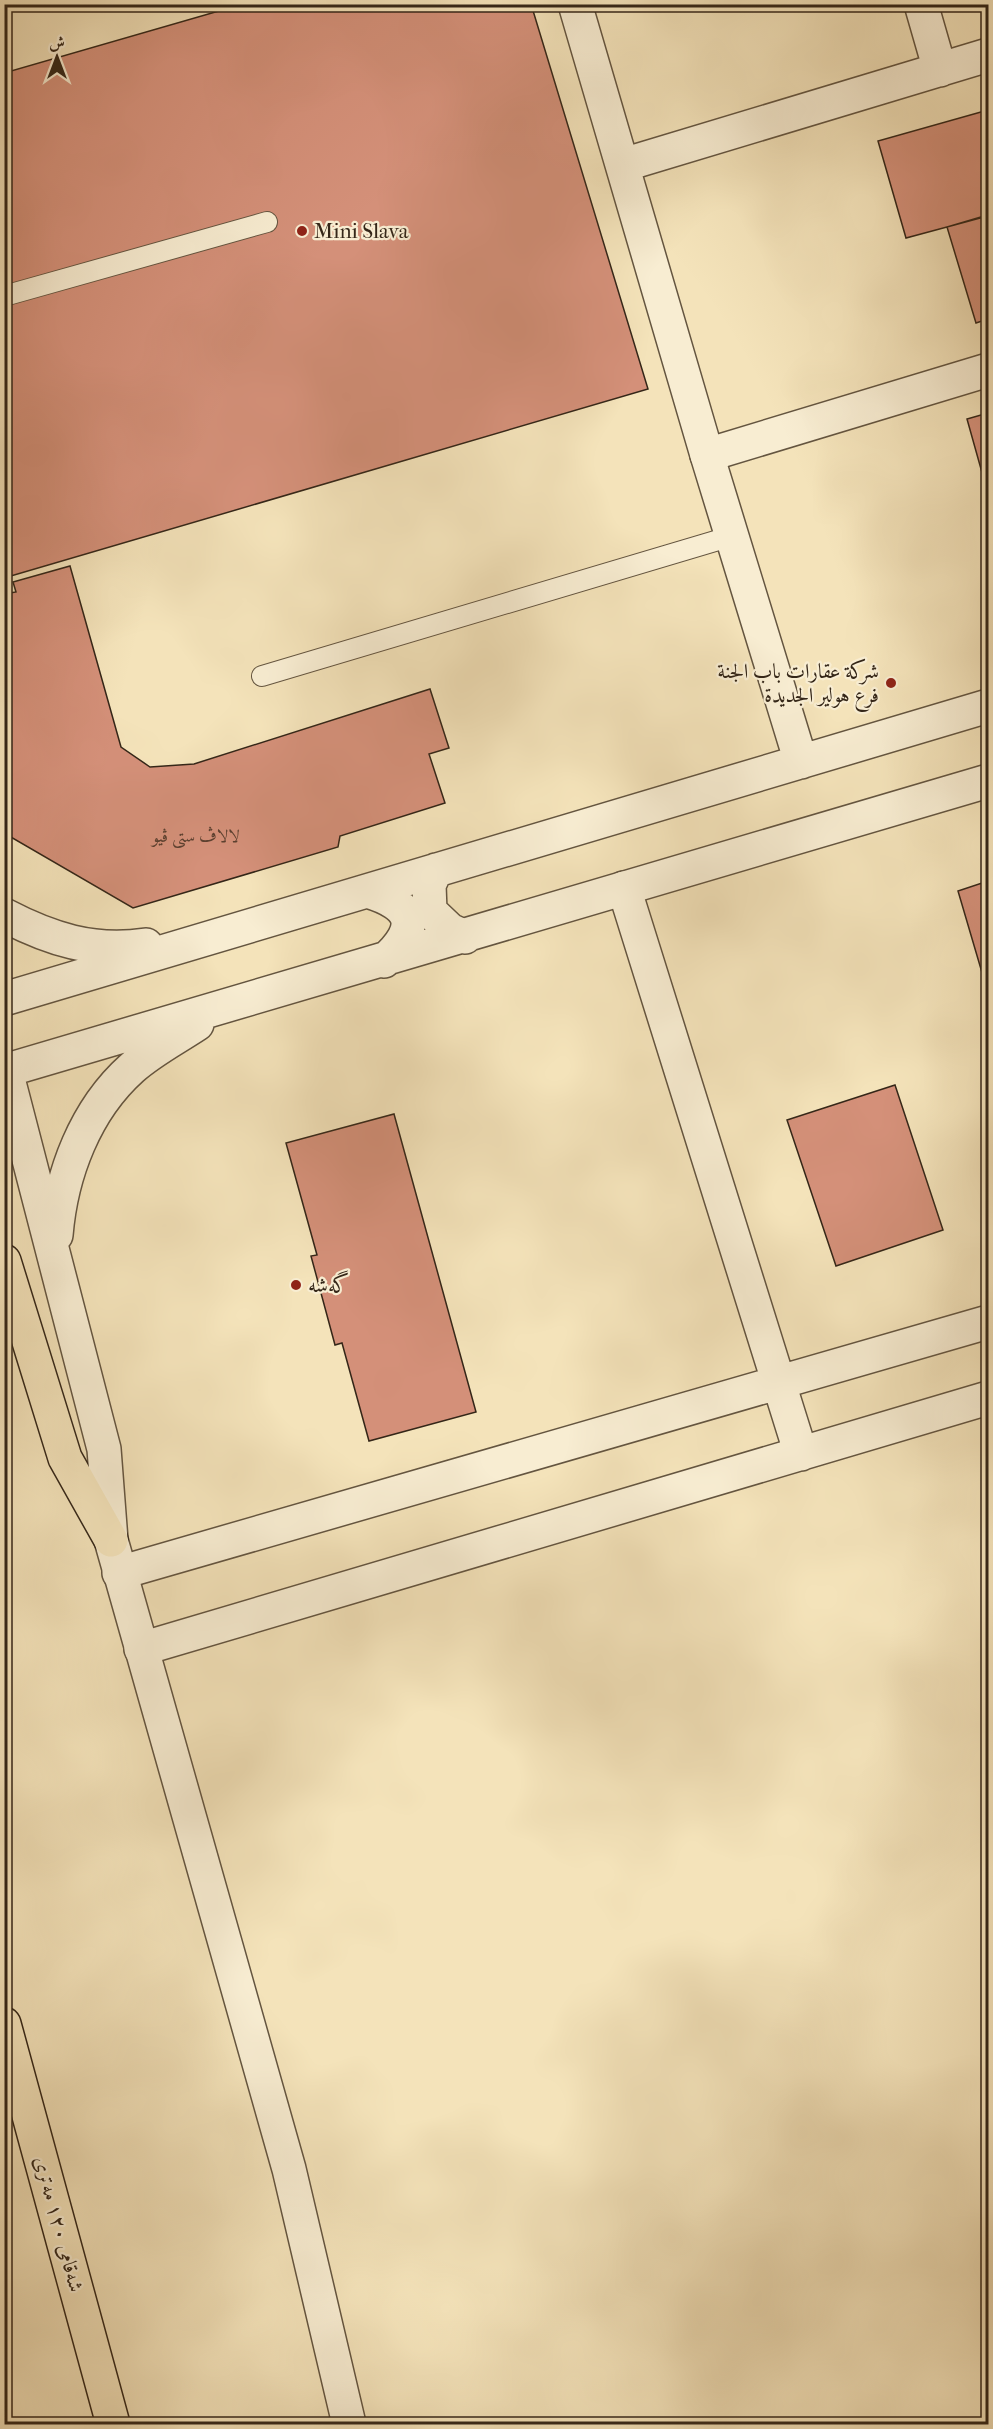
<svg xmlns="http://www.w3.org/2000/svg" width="993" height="2429" font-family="'IM FELL French Canon',Amiri,serif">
<rect width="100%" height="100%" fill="#f4e3ba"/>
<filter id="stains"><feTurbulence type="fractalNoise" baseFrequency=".00333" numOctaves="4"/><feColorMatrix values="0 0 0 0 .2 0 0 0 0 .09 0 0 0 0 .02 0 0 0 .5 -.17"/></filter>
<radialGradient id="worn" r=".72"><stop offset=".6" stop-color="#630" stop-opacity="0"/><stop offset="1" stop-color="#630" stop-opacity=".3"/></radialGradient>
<path fill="#d49079" stroke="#342618" stroke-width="1.5" d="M 243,4 L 531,4 L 648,389 L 4,578 L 4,73 Z
M 988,110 L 988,216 L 906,238 L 878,141 Z
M 981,217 L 988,241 L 988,319 L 976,323 L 947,227 Z
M 988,413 L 988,494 L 967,419 Z
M 70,566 L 121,747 L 150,767 L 194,764 L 430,689 L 449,748 L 429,754 L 445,803 L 340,836 L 338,847 L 133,908 L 9,836 L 4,819 L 4,594 L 16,592 L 13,582 Z
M 988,881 L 988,993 L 958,891 Z
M 895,1085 L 943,1230 L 836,1266 L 787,1120 Z
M 394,1114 L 476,1412 L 369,1441 L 342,1343 L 335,1345 L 311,1256 L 317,1255 L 286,1143 Z"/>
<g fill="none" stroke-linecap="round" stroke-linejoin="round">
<g stroke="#645540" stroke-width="22">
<path id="service" d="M 4,296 L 267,222
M 262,676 L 732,536"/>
</g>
<g stroke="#645540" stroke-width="36">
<path id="minor" d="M 921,4 L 940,70
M 623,165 L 988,55
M 707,455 L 988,370
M 624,888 L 801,1454
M 119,1573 L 988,1322
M 141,1649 L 988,1398"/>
</g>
<g stroke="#645540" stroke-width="36">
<path id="tertiary" d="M 575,4 L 707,455 L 801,762
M 436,870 L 429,885 L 430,911 L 450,930 L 465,937
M 367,891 C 414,905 422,927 384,961
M 4,915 C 50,939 93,953 146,945
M 4,999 L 988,706
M 4,1071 L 988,781
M 6,1071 L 104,1449 L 111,1540 L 289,2169 L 349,2424
M 56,1235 C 61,1174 85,1110 132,1068 C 151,1051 176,1038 197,1024"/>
</g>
<g stroke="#342618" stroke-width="36">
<path id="motorway" d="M 4,1261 L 65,1458 L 111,1540
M 4,2024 L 113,2424"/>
</g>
<use href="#service" stroke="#f8edd2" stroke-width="20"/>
<use href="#minor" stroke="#f8edd2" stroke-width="33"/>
<use href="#tertiary" stroke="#f8edd2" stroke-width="33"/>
<use href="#motorway" stroke="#f4e3ba" stroke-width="33"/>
</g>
<g fill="#8f2418" stroke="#f8edd2" stroke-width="2">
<circle cx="302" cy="231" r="6"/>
<circle cx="891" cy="683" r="6"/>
<circle cx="296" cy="1285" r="6"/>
</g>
<g text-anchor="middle" stroke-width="4.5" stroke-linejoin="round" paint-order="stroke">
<g font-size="18" fill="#5c4030">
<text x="196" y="842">لالاڤ ستی ڤیو</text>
</g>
<g font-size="21" fill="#342618" stroke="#f8edd2" text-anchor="start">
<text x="314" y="238">Mini Slava</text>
<text x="879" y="678" text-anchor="end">شرکة عقارات باب الجنة<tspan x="879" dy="24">فرع هولیر الجدیدة</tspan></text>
<text x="308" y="1292">گەشە</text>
</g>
<g font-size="21" fill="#342618" stroke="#f8edd2">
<text transform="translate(59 2224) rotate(75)" y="7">شەقامی ١٢٠ مەتری</text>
</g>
</g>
<rect width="993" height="2429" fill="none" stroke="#f4e3ba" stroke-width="24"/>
<rect x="6" y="6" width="981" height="2417" fill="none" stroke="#342618" stroke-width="3"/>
<rect x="12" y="12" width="969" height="2405" fill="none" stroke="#342618" stroke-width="1.5"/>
<g transform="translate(57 57)" stroke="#f8edd2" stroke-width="4.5" paint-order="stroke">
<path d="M0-4.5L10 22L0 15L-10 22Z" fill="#342618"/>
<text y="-9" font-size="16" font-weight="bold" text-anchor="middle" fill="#342618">ش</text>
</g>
<rect width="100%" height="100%" filter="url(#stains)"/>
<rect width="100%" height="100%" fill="url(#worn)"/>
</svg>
